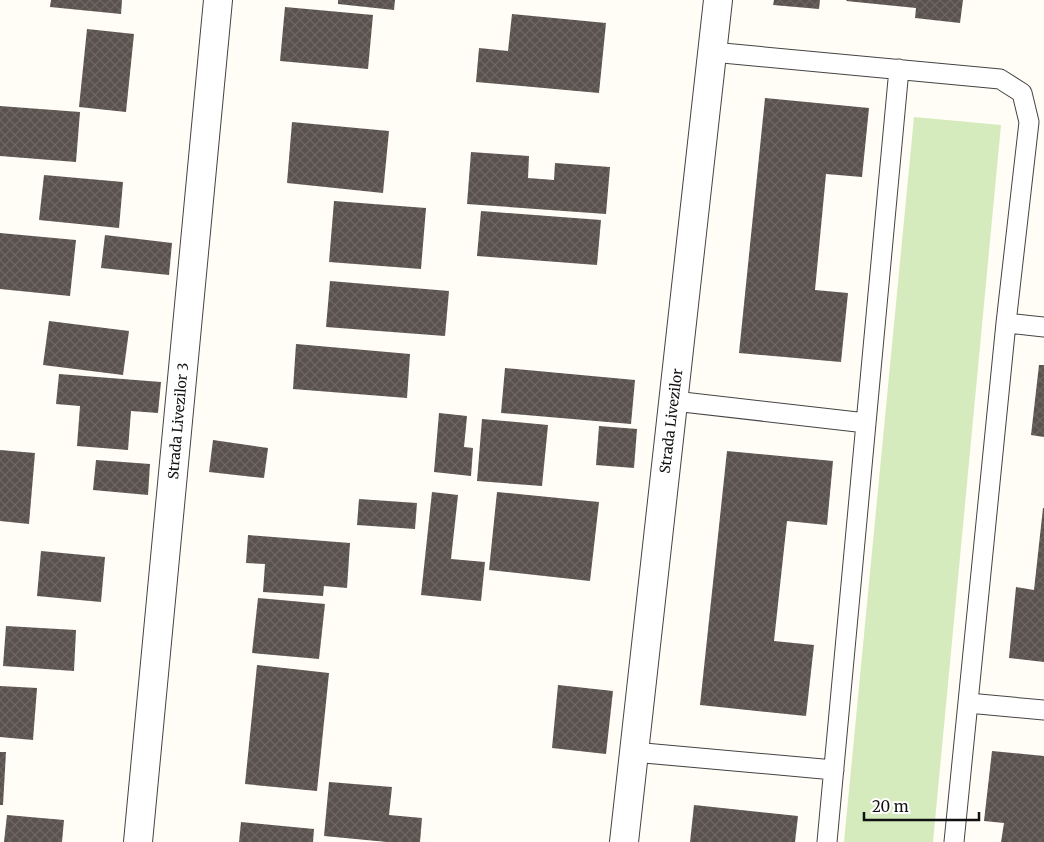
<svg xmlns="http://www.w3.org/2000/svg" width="1044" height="842" font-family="Merriweather,serif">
<defs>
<pattern id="building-cross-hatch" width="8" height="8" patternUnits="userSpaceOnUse" patternTransform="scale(1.25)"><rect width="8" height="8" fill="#5a524d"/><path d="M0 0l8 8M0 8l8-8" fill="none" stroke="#6d6662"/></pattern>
</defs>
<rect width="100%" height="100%" fill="#fffdf5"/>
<path fill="#d5ebbd" d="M 914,117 L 1001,125 L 933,842 L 844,842 Z"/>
<path fill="url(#building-cross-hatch)" d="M 51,0 L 122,0 L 121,14 L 50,7 Z
M 338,0 L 395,0 L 394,10 L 338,4 Z
M 774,0 L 820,0 L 819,9 L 773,5 Z
M 847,0 L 963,0 L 960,23 L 915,18 L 916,8 L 846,1 Z
M 285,7 L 373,15 L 368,69 L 280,61 Z
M 512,14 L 606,23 L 599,93 L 476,82 L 479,48 L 508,51 Z
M 87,29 L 134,34 L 126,112 L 79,107 Z
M 765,98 L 869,108 L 862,177 L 826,174 L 815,290 L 848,293 L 841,362 L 739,353 Z
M 0,106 L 80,112 L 76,162 L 0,156 Z
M 292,122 L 389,131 L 383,193 L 287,183 Z
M 471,152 L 529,156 L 528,178 L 554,180 L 555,163 L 610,167 L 606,214 L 467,204 Z
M 44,175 L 123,182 L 119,228 L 39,220 Z
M 334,201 L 426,208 L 421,269 L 329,262 Z
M 481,211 L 601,220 L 597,265 L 477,256 Z
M 0,233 L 76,240 L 70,296 L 0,289 Z
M 105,235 L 172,243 L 169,275 L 101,268 Z
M 330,281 L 449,291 L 445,336 L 326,327 Z
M 49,321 L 129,331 L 123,375 L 43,365 Z
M 296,344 L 410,354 L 407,398 L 293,389 Z
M 1039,365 L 1044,365 L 1044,437 L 1031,435 Z
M 505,368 L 635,380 L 631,424 L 501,413 Z
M 59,374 L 161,382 L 158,413 L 131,411 L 128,450 L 77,446 L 80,406 L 56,404 Z
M 439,413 L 467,416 L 464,447 L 473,448 L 471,476 L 434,472 Z
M 482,419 L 548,425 L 542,486 L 477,481 Z
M 599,426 L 637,429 L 634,468 L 596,465 Z
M 213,440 L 268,448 L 264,478 L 209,472 Z
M 0,450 L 35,453 L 29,524 L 0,521 Z
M 727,451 L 833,461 L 827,525 L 787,521 L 774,641 L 814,645 L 806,716 L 700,705 Z
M 96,460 L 150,464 L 148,495 L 93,490 Z
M 432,492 L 458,495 L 451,559 L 485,562 L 481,601 L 421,595 Z
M 497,492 L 599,502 L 590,581 L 489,570 Z
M 359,499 L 417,503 L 415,529 L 357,525 Z
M 1043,508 L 1044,508 L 1044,662 L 1009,658 L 1016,587 L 1034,590 Z
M 248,535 L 350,543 L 347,588 L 324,586 L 323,596 L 263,592 L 265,564 L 246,563 Z
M 41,551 L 105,557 L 101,602 L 37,596 Z
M 258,598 L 325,604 L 319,659 L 252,653 Z
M 6,626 L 76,630 L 74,671 L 3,666 Z
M 257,665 L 329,673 L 317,791 L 245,784 Z
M 558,685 L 613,691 L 606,754 L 552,748 Z
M 0,686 L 37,688 L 33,740 L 0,737 Z
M 992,751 L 1044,756 L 1044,842 L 1001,842 L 1004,823 L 984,821 Z
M 0,752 L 6,752 L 3,805 L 0,805 Z
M 329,782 L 392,787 L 389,815 L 422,818 L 420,842 L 387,842 L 324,836 Z
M 694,805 L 798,816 L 795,842 L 690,842 Z
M 7,815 L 64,820 L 62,842 L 4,842 Z
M 241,822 L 314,829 L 313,842 L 239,842 Z"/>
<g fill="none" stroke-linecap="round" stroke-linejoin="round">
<g stroke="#444" stroke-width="21">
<path id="lane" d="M 712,52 L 1000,79 L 1022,93 L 1029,122 L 1006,323 L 954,842
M 1006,323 L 1044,327
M 674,401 L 866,423
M 968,703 L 1044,710
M 633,752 L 834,770
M 827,842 L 899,69"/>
</g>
<g stroke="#444" stroke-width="30">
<path id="street" d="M 138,842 L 218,0
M 624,842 L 718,0"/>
</g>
<use href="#lane" stroke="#fff" stroke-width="19"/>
<use href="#street" stroke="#fff" stroke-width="28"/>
</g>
<g text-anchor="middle" stroke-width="5" stroke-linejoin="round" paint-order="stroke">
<g font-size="14" fill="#111" stroke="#fff">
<text transform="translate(178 421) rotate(-85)" y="5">Strada Livezilor 3</text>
<text transform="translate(671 421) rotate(-83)" y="5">Strada Livezilor</text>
</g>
</g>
<path d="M864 812v8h115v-8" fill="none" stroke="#111111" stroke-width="2.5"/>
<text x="872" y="812" font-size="15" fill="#111111" stroke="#ffffff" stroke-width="4" paint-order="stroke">20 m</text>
</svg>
